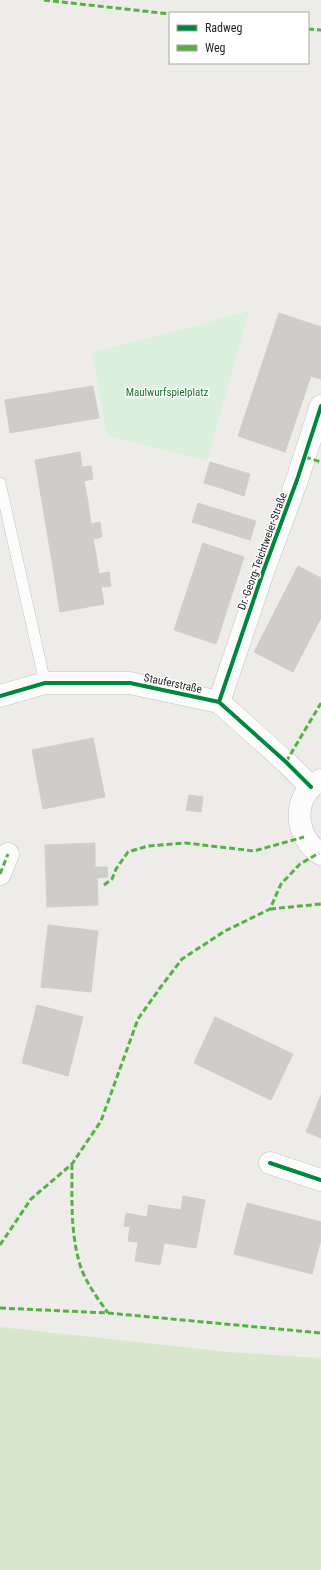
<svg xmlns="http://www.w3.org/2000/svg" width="321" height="1570" font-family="'Roboto Condensed',sans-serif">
<rect width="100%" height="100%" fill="#edece9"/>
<path fill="#d8e7cb" d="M 0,1327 L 228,1352 L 321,1358 L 321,1570 L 0,1570 Z"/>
<path fill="#daf0dc" d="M 249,311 L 207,461 L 107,436 L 92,353 Z"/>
<path fill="#cecdca" stroke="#d0ceca" d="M 279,313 L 321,327 L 321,379 L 311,376 L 285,452 L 238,436 Z
M 93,386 L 99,418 L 10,433 L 5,400 Z
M 80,452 L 82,467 L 91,466 L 93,479 L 84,481 L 88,502 L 43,508 L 35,460 Z
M 210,462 L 220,465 L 214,486 L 204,483 Z
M 220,465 L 230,468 L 224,489 L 214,486 Z
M 230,468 L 250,474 L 244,496 L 224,489 Z
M 88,502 L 91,524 L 100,522 L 102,537 L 93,539 L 96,555 L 52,561 L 43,508 Z
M 198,503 L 207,506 L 202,525 L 192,522 Z
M 207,506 L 217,509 L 211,528 L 202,525 Z
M 217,509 L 227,512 L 221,531 L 211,528 Z
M 227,512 L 236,515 L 231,534 L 221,531 Z
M 236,515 L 246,518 L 240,537 L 231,534 Z
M 246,518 L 256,521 L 250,540 L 240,537 Z
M 203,543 L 244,557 L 216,644 L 174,630 Z
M 96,555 L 99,574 L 109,572 L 111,586 L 101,587 L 104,604 L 60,612 L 52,561 Z
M 298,566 L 321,578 L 321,618 L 293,672 L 254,652 Z
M 93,738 L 105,797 L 43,809 L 32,750 Z
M 189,795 L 203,797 L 201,812 L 186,810 Z
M 95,843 L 95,867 L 107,867 L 108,877 L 97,878 L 98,905 L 47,907 L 45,845 Z
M 48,925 L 98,931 L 91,992 L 41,987 Z
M 37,1005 L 83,1017 L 68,1076 L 22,1063 Z
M 215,1017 L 293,1054 L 271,1100 L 194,1063 Z
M 321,1095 L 321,1138 L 306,1132 Z
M 183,1196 L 205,1200 L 196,1248 L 164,1243 L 160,1265 L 135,1261 L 138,1242 L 128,1241 L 130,1227 L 124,1226 L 126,1213 L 147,1217 L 149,1205 L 181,1210 Z
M 247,1203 L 321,1222 L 321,1239 L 312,1274 L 234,1254 Z"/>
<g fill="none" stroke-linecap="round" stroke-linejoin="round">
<g stroke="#c3c2c1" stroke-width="12">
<path id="lane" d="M 0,483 L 45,683"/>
</g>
<g stroke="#c3c2c1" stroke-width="23">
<path id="street" d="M 0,696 L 45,683 L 130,683 L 219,702 L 286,762 L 311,787
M 219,702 L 263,572 L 297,480 L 321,406
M 321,780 C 318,782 313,785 311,787 C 291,807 299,841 321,854
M 0,874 L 8,854
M 270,1163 L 321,1180"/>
</g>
<use href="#lane" stroke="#fcfcfc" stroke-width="11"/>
<use href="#street" stroke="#fcfcfc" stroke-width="22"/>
<path stroke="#55b145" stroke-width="3" stroke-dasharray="6 3" stroke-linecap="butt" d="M 44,0 L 170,14
M 308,29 L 321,30
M 305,457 L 321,462
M 286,762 L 321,703
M 0,874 L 8,854
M 104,885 L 112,879 L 116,869 L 128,852 L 148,846 L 186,843 L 254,851 L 304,837
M 270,909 L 321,904
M 72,1164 C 72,1199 70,1234 81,1268 C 87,1284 98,1299 108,1313
M 0,1245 L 31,1199 L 72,1164 L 101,1121 L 138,1019 L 160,988 L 182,959 L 225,931 L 270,909 L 281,884 L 300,864 L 319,853
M 0,1308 L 108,1313 L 321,1333"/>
<g stroke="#fff" stroke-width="6">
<path id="cycleway" d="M 0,696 L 45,683 L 130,683 L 219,702 L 286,762 L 311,787
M 219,702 L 263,572 L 297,480 L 321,406
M 270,1163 L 321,1180"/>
</g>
<use href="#cycleway" stroke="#00873e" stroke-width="4"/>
</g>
<g text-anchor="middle" stroke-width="3" stroke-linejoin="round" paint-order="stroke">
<g font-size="11" fill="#19712a" stroke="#fff">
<text x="167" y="396">Maulwurfspielplatz</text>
</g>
<g font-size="11" fill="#1f1f1f" stroke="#fff">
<text transform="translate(262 551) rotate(-70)" y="4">Dr.-Georg-Teichtweier-Straße</text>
<text transform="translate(173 683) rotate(12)" y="4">Stauferstraße</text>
</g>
</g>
<rect x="169" y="12" width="140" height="52" fill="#ffffff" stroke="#a5a5a5"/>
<rect x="177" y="25" width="20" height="6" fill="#00873e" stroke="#a5a5a5"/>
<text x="205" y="32" font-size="12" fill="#1f1f1f">Radweg</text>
<rect x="177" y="45" width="20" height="6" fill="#55b145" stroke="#a5a5a5"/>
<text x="205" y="52" font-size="12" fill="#1f1f1f">Weg</text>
</svg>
